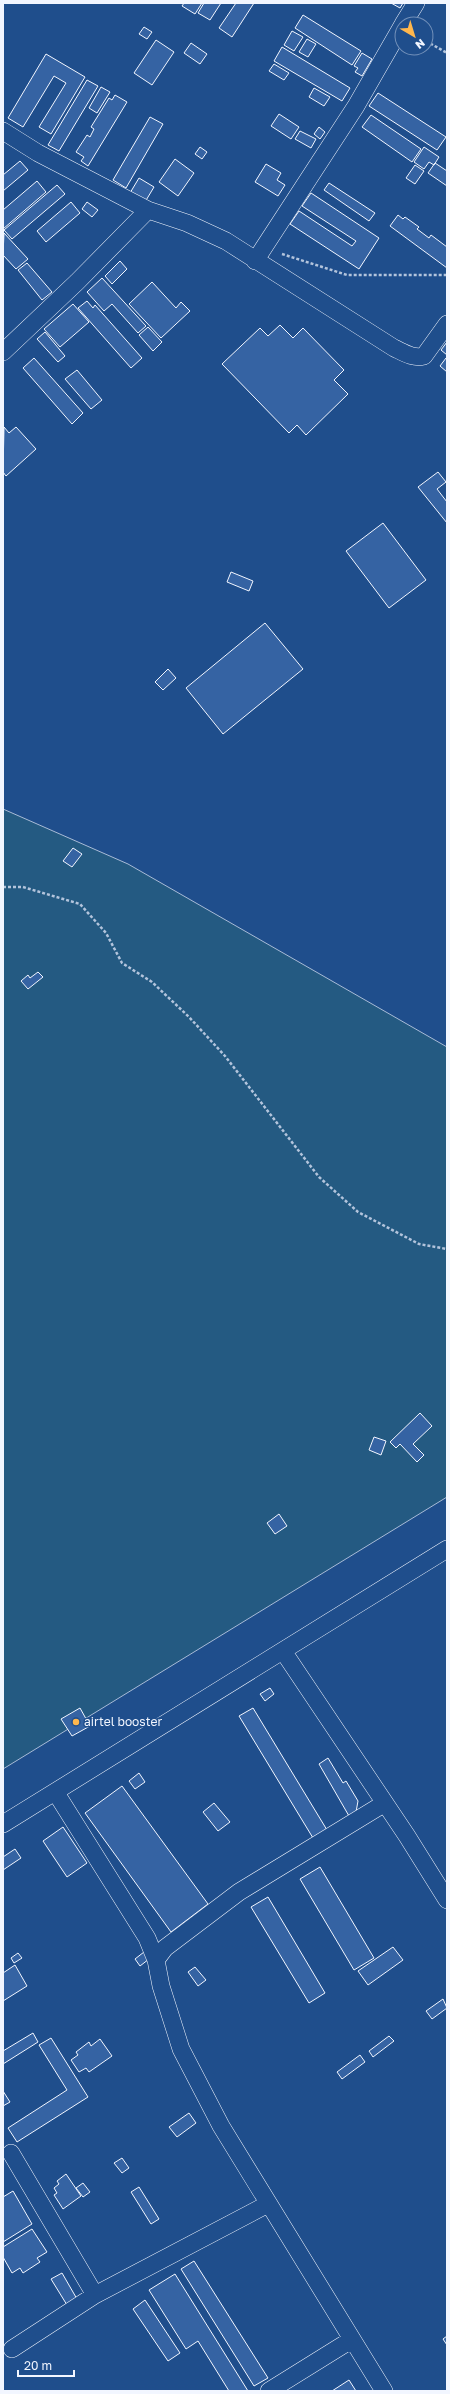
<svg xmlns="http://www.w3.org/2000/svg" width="450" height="2394" font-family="'Golos Text',sans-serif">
<rect width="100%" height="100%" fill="#1f4e8c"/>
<path fill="#245a82" stroke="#a8bbd7" d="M 3,809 L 128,864 L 447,1047 L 447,1497 L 3,1769 Z"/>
<path fill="#3563a3" stroke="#f2f6ff" d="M 184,3 L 202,3 L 195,14 L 182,6 Z
M 204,3 L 221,3 L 210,20 L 198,13 Z
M 236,3 L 254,3 L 232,37 L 219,28 Z
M 391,3 L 403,3 L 400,8 Z
M 303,15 L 361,51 L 352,65 L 295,28 Z
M 144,27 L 152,32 L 147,39 L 139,34 Z
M 292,31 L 303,37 L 294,51 L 284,45 Z
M 307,39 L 316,44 L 308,57 L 299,52 Z
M 156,40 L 174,52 L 152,85 L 134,73 Z
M 191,43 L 207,54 L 200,64 L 184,53 Z
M 282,47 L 350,88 L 342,101 L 274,61 Z
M 362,53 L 372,59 L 362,76 L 355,72 L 358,68 L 354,66 Z
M 46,54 L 85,77 L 51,134 L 39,127 L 66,83 L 54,76 L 23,127 L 8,118 Z
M 274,64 L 289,73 L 284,80 L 269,71 Z
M 87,80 L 98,86 L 59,151 L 48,145 Z
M 101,87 L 110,92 L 97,113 L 89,108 Z
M 314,88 L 330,97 L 324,106 L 309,97 Z
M 378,93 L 446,137 L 437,150 L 369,106 Z
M 115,95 L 127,102 L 88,166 L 81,161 L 84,157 L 76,152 L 87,135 L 90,137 L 94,129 L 91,127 L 109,98 L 112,100 Z
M 279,114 L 299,127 L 291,139 L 271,126 Z
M 371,115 L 421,149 L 412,162 L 362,127 Z
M 150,117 L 163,124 L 126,188 L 113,180 Z
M 319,127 L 325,132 L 320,139 L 314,134 Z
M 300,131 L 316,139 L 311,148 L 295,139 Z
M 200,147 L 207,152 L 202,159 L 195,154 Z
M 424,147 L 439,157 L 434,165 L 429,162 L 424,169 L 414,162 Z
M 175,159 L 194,173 L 178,196 L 159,182 Z
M 20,161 L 28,170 L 3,191 L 3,175 Z
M 435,163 L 447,171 L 447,186 L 428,173 Z
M 266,164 L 281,173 L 277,180 L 285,185 L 278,196 L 255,182 Z
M 415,165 L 424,171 L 415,184 L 406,178 Z
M 139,178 L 154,187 L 145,202 L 130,193 Z
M 37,181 L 46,192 L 3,229 L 3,210 Z
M 329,183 L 375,213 L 369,221 L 324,190 Z
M 57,185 L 65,194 L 12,239 L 4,230 Z
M 311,193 L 379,238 L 359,269 L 290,224 L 299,211 L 352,246 L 356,241 L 302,206 Z
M 71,202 L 80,213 L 46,242 L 37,231 Z
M 87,202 L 98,210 L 92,217 L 82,209 Z
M 398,215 L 403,219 L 405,217 L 419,227 L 417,229 L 429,238 L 431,235 L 447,247 L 447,268 L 390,226 Z
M 4,233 L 28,259 L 16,269 L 3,255 Z
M 120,261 L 127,269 L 112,284 L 105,276 Z
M 27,263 L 52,292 L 42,300 L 18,270 Z
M 102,278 L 146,326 L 138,333 L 112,304 L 104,311 L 87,292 Z
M 152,282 L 176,308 L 181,302 L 190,311 L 161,338 L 129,304 Z
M 87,301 L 93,308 L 95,305 L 142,358 L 131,368 L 78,308 Z
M 73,304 L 89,322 L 60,347 L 44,329 Z
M 280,325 L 293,338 L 303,328 L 344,370 L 334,380 L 348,394 L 306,435 L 297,425 L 289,433 L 222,364 L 260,328 L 268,336 Z
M 148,327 L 162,342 L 153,351 L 139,335 Z
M 45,332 L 65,356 L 58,362 L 37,339 Z
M 447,342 L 447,355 L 441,350 Z
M 34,358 L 83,413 L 72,424 L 23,368 Z
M 446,358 L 447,359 L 447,372 L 440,366 Z
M 77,370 L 102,400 L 91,409 L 65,379 Z
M 4,427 L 9,433 L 16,427 L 36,449 L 6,476 L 3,472 Z
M 438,472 L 446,482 L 437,489 L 447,502 L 447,523 L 418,487 Z
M 383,523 L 426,580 L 389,608 L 346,551 Z
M 231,572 L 253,581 L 249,591 L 227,582 Z
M 265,623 L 303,669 L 223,734 L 186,688 Z
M 168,669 L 176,678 L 163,690 L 155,682 Z
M 73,848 L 82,854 L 72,867 L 63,861 Z
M 38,972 L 43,977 L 28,989 L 21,981 L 28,975 L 30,978 Z
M 420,1413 L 432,1426 L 413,1444 L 424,1455 L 417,1462 L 400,1444 L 396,1448 L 390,1442 Z
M 374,1437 L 386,1441 L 381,1455 L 369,1450 Z
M 279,1514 L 287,1526 L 275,1534 L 267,1523 Z
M 270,1688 L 274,1694 L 265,1701 L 260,1694 Z
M 80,1708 L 90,1726 L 72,1736 L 61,1719 Z
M 253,1708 L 327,1830 L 313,1838 L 239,1716 Z
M 328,1758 L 343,1783 L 346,1781 L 358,1801 L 356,1812 L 349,1816 L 319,1764 Z
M 139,1773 L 145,1782 L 135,1789 L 129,1781 Z
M 122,1786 L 208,1904 L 171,1932 L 85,1813 Z
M 214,1803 L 230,1822 L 218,1831 L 203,1812 Z
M 63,1827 L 87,1863 L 67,1877 L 43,1841 Z
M 15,1849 L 21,1858 L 3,1870 L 3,1857 Z
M 320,1867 L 374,1958 L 354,1970 L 300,1879 Z
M 268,1897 L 325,1993 L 309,2003 L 251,1907 Z
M 393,1947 L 403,1960 L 368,1985 L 358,1971 Z
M 144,1952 L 149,1959 L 140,1966 L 135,1959 Z
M 18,1953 L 22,1958 L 14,1963 L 11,1958 Z
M 15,1965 L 27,1986 L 3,2001 L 3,1973 Z
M 195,1967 L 206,1980 L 198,1986 L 188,1972 Z
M 443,1999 L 447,2008 L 432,2019 L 426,2011 Z
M 33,2033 L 38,2042 L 3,2064 L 3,2051 Z
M 389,2036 L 394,2041 L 373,2057 L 369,2051 Z
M 51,2038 L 88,2097 L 17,2142 L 8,2128 L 67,2090 L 39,2045 Z
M 100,2039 L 112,2056 L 89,2072 L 86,2068 L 79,2072 L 71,2060 L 78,2055 L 76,2052 L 89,2042 L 91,2046 Z
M 360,2055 L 365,2062 L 342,2079 L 337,2072 Z
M 3,2091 L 10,2102 L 3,2106 Z
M 189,2113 L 196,2123 L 177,2137 L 169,2127 Z
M 122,2158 L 129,2168 L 122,2173 L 114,2163 Z
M 66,2174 L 81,2196 L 63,2209 L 54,2195 L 57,2193 L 54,2188 L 59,2184 L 57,2181 Z
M 83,2183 L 90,2192 L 83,2197 L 76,2188 Z
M 139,2187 L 159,2219 L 151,2224 L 131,2192 Z
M 13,2191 L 32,2224 L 3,2242 L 3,2197 Z
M 32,2229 L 47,2252 L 37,2258 L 40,2262 L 23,2273 L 20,2268 L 12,2273 L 3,2257 L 3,2247 Z
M 194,2261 L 268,2378 L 254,2386 L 181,2269 Z
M 62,2273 L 77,2299 L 67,2305 L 51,2279 Z
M 175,2274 L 248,2391 L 229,2391 L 198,2341 L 186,2349 L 149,2290 Z
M 145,2300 L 180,2353 L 168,2361 L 133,2309 Z
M 447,2336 L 447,2345 L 443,2339 Z
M 349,2380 L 356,2391 L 332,2391 Z"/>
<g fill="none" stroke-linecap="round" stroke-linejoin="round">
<g stroke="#f2f6ff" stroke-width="18">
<path id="minor" d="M 403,24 L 416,3
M 3,131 L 38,153 L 148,210 L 187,223 L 226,241 L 394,348 C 403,352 413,359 424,356 L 447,324
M 255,261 L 356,106 L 402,26
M 3,352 L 77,282 L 148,210
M 283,1651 L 407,1836 L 447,1900
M 56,1793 L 147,1938 L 156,1960 L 161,1986 L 181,2049 L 221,2126 L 384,2391
M 3,1824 L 447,1549
M 156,1960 L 165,1948 L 239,1892 L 385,1803
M 11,2153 L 95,2295
M 12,2349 L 95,2295 L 268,2204
M 269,2391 L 351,2340"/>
</g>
<path stroke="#b3c4dc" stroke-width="2.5" stroke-dasharray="3 2" stroke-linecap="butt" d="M 426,41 L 447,53
M 282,254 L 347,275 L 447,275
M 3,887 L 23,887 L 80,904 L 106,933 L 122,963 L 152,982 L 189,1017 L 225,1056 L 319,1177 L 358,1212 L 419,1244 L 447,1249"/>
<use href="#minor" stroke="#1f4e8c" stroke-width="17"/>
</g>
<circle fill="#ffb74d" stroke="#1f4e8c" stroke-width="1.5" cx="76" cy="1722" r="4"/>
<g text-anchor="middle" stroke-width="3" stroke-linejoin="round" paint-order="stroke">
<g font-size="12" fill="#f2f6ff" stroke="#1f4e8c" text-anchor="start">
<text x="84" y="1726">airtel booster</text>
</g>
</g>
<rect width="450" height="2394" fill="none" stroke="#f2f6ff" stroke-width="8"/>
<g transform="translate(414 36) rotate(142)"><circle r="19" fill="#1f4e8c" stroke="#7391ba"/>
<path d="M0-3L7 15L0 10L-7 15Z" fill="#ffb74d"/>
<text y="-6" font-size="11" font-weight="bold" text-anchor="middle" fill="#f2f6ff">N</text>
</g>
<path d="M18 2370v6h56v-6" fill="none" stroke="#f2f6ff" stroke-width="2"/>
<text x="24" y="2370" font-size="12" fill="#f2f6ff" stroke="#1f4e8c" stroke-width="3" paint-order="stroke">20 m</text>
</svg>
